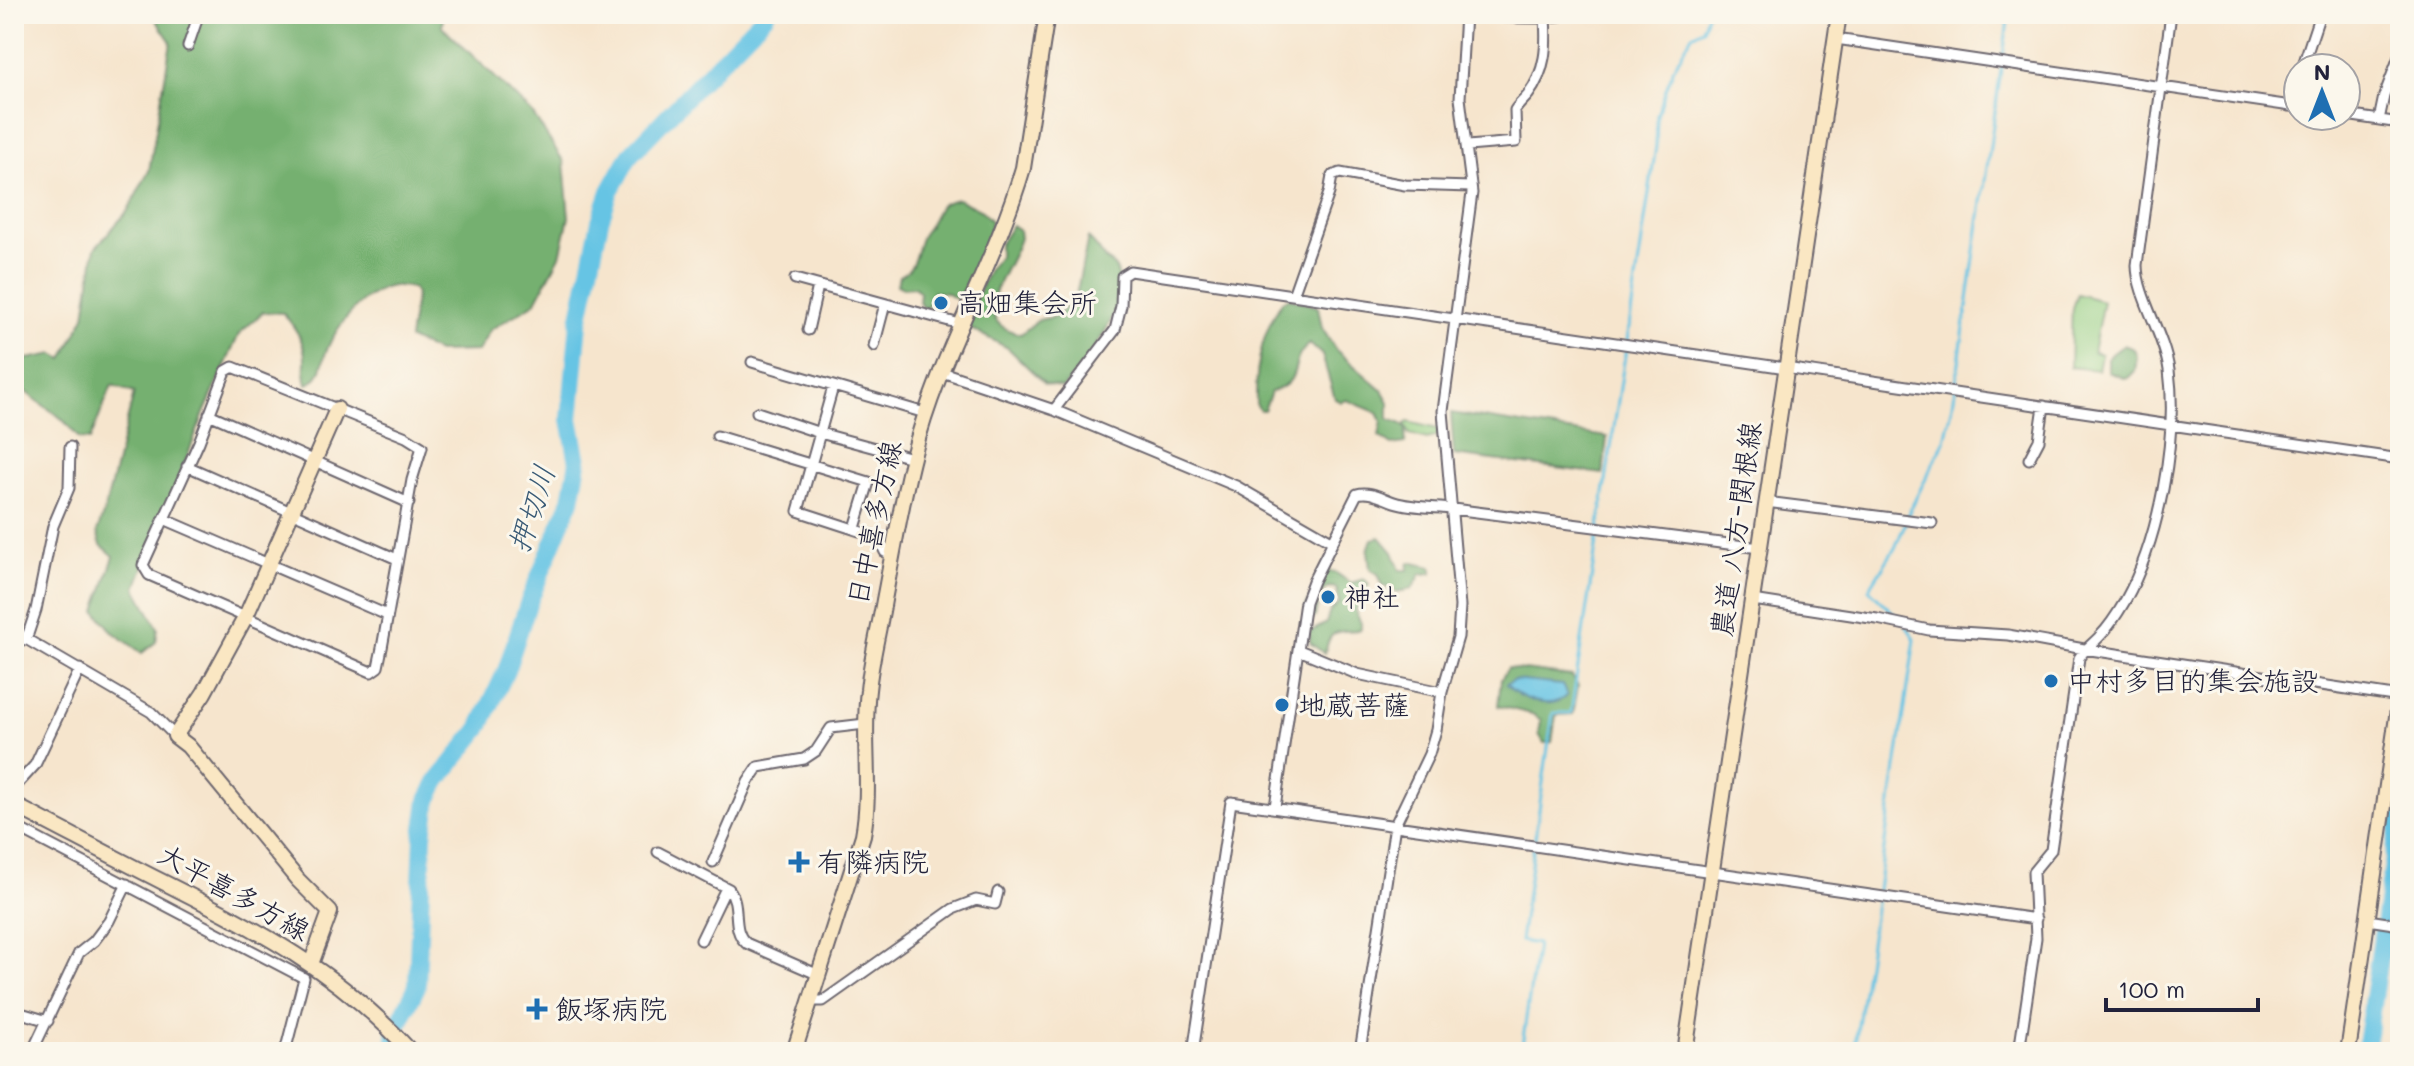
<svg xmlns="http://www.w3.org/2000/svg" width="2414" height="1066" font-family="Mali,'Klee One',sans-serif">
<rect width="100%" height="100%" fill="#fbf7ec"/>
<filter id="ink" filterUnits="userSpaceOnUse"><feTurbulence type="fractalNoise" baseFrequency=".0125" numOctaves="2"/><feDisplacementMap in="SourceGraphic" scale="16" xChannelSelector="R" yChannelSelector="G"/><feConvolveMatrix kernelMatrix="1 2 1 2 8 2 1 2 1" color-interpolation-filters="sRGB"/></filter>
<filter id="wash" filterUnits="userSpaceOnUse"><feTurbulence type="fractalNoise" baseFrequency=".006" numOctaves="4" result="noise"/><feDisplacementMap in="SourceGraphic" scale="32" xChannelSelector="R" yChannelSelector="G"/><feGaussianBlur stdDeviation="1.8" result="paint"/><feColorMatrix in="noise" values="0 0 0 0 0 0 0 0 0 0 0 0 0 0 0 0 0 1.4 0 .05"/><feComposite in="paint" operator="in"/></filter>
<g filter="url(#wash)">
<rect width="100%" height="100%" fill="#f6e5cd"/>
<path fill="#92cd81" stroke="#5a785e" stroke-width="2" d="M 2077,294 L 2103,301 L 2093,352 L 2101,354 L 2098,370 L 2070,367 L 2072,308 Z
M 1408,422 L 1438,429 L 1437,436 L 1427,439 L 1409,434 L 1405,424 Z"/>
<path fill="#75b06f" stroke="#4c6955" stroke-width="2" d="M 152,14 L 443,14 L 442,26 L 532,113 L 564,162 L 569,217 L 560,256 L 535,303 L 490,330 L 478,351 L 438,352 L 409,339 L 416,294 L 412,288 C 406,287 398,285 393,286 C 365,290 338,324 327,349 C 321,363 324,378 307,384 C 304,375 305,369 305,359 C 305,341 294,326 283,313 L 263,312 L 239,334 L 205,411 L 136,588 L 158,628 L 156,642 L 142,653 L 113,632 L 96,611 L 114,556 L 101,545 L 97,532 L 105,509 L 134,393 L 112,385 L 90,440 L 80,439 C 74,433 68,425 62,419 C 45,404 14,392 14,367 L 22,360 L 54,354 L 63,359 L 85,316 L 95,248 L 127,212 L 149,171 L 171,42 Z
M 958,199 L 982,211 L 991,221 C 990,244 968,278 958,300 L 946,293 L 933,292 L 926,310 L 919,303 L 920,292 L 914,287 L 903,288 L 897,285 L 899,276 C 916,269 915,253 921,238 C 923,232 929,228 931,222 C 940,205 938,203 958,199 Z
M 1012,225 L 1019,230 L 1020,238 C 1011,270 962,321 1021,334 L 1038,320 L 1054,317 L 1075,300 L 1088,238 C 1095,244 1098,248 1103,256 C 1106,262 1113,263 1116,269 C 1133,305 1085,364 1063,388 L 1045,384 L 1008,348 L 969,328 L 966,319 L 988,271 L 999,257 L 999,245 Z
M 1290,298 L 1318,307 L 1322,328 L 1336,350 L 1382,390 L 1389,402 L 1389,419 L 1402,424 L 1406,429 L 1405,443 L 1392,445 L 1379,436 L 1382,421 L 1378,413 L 1347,400 L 1341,402 L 1335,399 L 1322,355 L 1310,344 C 1286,361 1306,381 1271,392 L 1264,410 L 1260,410 L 1256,404 C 1255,368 1262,332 1282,301 Z
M 2124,345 L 2134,349 L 2137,357 L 2135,371 L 2127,379 L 2108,372 L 2108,357 Z
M 1451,413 L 1607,437 L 1603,474 L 1454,455 Z
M 1380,537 L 1393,552 L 1400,570 L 1408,570 L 1409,562 L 1432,567 L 1432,573 L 1421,574 L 1412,589 L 1397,592 L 1383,586 L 1378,574 L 1370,569 L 1368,550 L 1372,539 Z
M 1323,569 L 1336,573 L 1351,583 L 1364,579 L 1369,584 L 1355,611 L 1361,623 L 1361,629 C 1350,633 1335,627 1329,640 C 1327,644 1327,649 1324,653 L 1310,643 L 1310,632 L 1326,623 L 1330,611 L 1339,602 L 1336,588 L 1328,587 L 1320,595 L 1315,617 L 1312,619 L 1306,616 L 1306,606 Z
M 1508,668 L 1572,676 L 1578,686 L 1573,714 L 1556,715 L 1552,742 L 1544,743 L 1539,734 L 1541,720 L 1532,714 L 1498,706 L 1501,679 Z"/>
<path fill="#66c4e4" stroke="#447390" stroke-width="2" d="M 1514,680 L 1562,685 L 1567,695 C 1551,712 1519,699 1506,684 Z"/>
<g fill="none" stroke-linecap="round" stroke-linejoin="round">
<path stroke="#66c4e4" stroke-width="3" d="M 1627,341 L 1656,146 L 1657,115 L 1674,67 L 1692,35 L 1703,29 L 1707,14
M 1907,516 L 1945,440 L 1953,404 L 2009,14
M 1902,621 L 1869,589 L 1895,548 L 1905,524
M 1521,1052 L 1537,944 L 1520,941 L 1553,713 L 1571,713 L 1626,348
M 1854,1052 L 1915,639 L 1907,627"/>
<path stroke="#66c4e4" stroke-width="18" d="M 394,1052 L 396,1030 L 417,986 L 423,836 L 428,800 L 438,781 L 479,729 L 506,671 L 528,604 L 571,500 L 578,462 L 570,419 L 579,322 L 600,221 L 610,191 L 630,155 L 766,14
M 2365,1052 L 2400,818"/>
</g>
</g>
<g filter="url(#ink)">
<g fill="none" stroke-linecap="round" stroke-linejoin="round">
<g stroke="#6c666e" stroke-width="13">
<path id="street" d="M 1465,17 L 1544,18 L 1574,14
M 1836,39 L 2298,107
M 188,46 L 199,14
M 2302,68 L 2320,14
M 2289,106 L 2298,79
M 2346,115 L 2400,123
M 2379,120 L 2384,96 L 2400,54
M 1468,146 L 1516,142 L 1515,110 C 1519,104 1524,100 1528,95 C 1546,71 1547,46 1545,18
M 795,279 L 960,324
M 1293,295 L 1329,193 L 1332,176 L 1340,173 L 1405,185 L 1471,187
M 808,330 L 818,286
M 874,346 L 885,304
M 752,362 L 925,413
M 233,367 L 406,437 L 422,447 L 412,480 L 382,648 L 378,667 L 371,672 L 149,575 L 143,565 L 199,442 L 226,371 Z
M 939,371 L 1054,410 L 1236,486 L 1333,542
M 833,387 L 798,511 L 878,537 L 885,552 L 893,556
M 1054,410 L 1115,330 L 1121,306 L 1122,276 L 1130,271 L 2400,459
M 757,412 L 820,433 L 912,458
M 209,414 L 409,503
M 717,436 L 869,482 L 855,528
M 2029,459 L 2039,440 L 2044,406
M 187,466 L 397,559
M 1766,502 L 1932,523
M 164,519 L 387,615
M 1753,600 L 1877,619 L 1929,630 L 2008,635 L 2084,649 L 2400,697
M 14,632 L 151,712 L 175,736
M 26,640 L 36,610 L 53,526 L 69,488 L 70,447
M 1299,650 L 1357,674 L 1442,692
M 14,788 L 35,765 L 80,669
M 1275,807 L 1305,602 L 1313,581 L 1357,494 C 1370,490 1382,498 1394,502 C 1413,508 1434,507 1453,509 L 1760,548
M 14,826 L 304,978 L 285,1052
M 658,852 L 729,889 C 742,905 730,929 746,943 L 819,975
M 713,862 L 748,782 L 758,767 L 804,759 L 816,751 L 831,728 L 865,724
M 2368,920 L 2400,925
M 701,940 L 726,888
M 810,1001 L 823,1001 L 953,909 L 976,900 L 995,904 L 998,892
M 14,1011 L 48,1021
M 32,1052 L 79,953 L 94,941 L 109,921 L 127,884
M 828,1052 L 828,1051
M 1193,1052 L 1231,802 L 2036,919
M 1360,1052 L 1395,825 L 1429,754 L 1436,730 L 1442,692 L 1458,637 L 1460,606 L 1443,411 L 1472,193 L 1460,98 L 1465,14
M 2019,1052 L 2036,938 L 2033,872 L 2051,850 L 2079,658 C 2085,648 2093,644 2100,636 C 2110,626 2118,613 2125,601 C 2159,540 2178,439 2169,370 C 2164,334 2137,296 2137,265 L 2171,14"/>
</g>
<g stroke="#6c666e" stroke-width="18">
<path id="secondary" d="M 14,805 C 63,830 111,856 161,881 C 256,929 339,971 411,1052
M 311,964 L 330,912 L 298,880 L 188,746 L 175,736 L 204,693 L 246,616 L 337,409
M 794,1052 L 863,835 C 872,787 862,738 868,690 C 871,660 879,630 884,600 C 893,553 901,504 913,457 C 938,356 994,267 1023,168 L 1047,14
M 1685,1052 L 1839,14
M 2348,1052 L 2400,696"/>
</g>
<use href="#street" stroke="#fff" stroke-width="9"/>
<use href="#secondary" stroke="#fae7c3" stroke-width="14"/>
</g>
</g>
<g fill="#1f6fb2" stroke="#fbf7ec" stroke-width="3">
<circle cx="941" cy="303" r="8"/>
<circle cx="1328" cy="597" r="8"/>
<circle cx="2051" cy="681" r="8"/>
<circle cx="1282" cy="705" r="8"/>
<path d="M795 850h8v8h8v8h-8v8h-8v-8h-8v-8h8z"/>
<path d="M533 997h8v8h8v8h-8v8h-8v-8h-8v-8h8z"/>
</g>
<g text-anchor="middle" stroke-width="6" stroke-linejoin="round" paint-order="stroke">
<g font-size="28" fill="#22223b" stroke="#fbf7ec" text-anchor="start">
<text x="957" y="313">高畑集会所</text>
<text x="1344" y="607">神社</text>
<text x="2067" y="691">中村多目的集会施設</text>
<text x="1298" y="715">地蔵菩薩</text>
<text x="817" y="872">有隣病院</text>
<text x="555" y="1019">飯塚病院</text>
</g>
<g font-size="28" fill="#22223b" stroke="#fbf7ec">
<text transform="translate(874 523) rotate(-78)" y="10">日中喜多方線</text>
<text transform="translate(1736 529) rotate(-82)" y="10">農道 八方-関根線</text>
<text transform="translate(234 892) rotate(29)" y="10">大平喜多方線</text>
</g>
<g font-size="30" font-style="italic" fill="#3a5b76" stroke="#fbf7ec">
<text transform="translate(532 509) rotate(-72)" y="10">押切川</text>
</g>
</g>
<rect width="2414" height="1066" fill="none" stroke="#fbf7ec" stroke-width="48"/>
<g transform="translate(2322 92)"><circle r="38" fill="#fbf7ec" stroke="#a4a2a5" stroke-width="2"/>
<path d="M0-6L14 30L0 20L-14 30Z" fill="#1f6fb2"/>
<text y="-12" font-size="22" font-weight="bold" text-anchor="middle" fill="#22223b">N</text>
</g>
<path d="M2106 998v12h152v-12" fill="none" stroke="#22223b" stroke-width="4"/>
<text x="2118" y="998" font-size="24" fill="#22223b" stroke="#fbf7ec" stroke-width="6" paint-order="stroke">100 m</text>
</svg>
